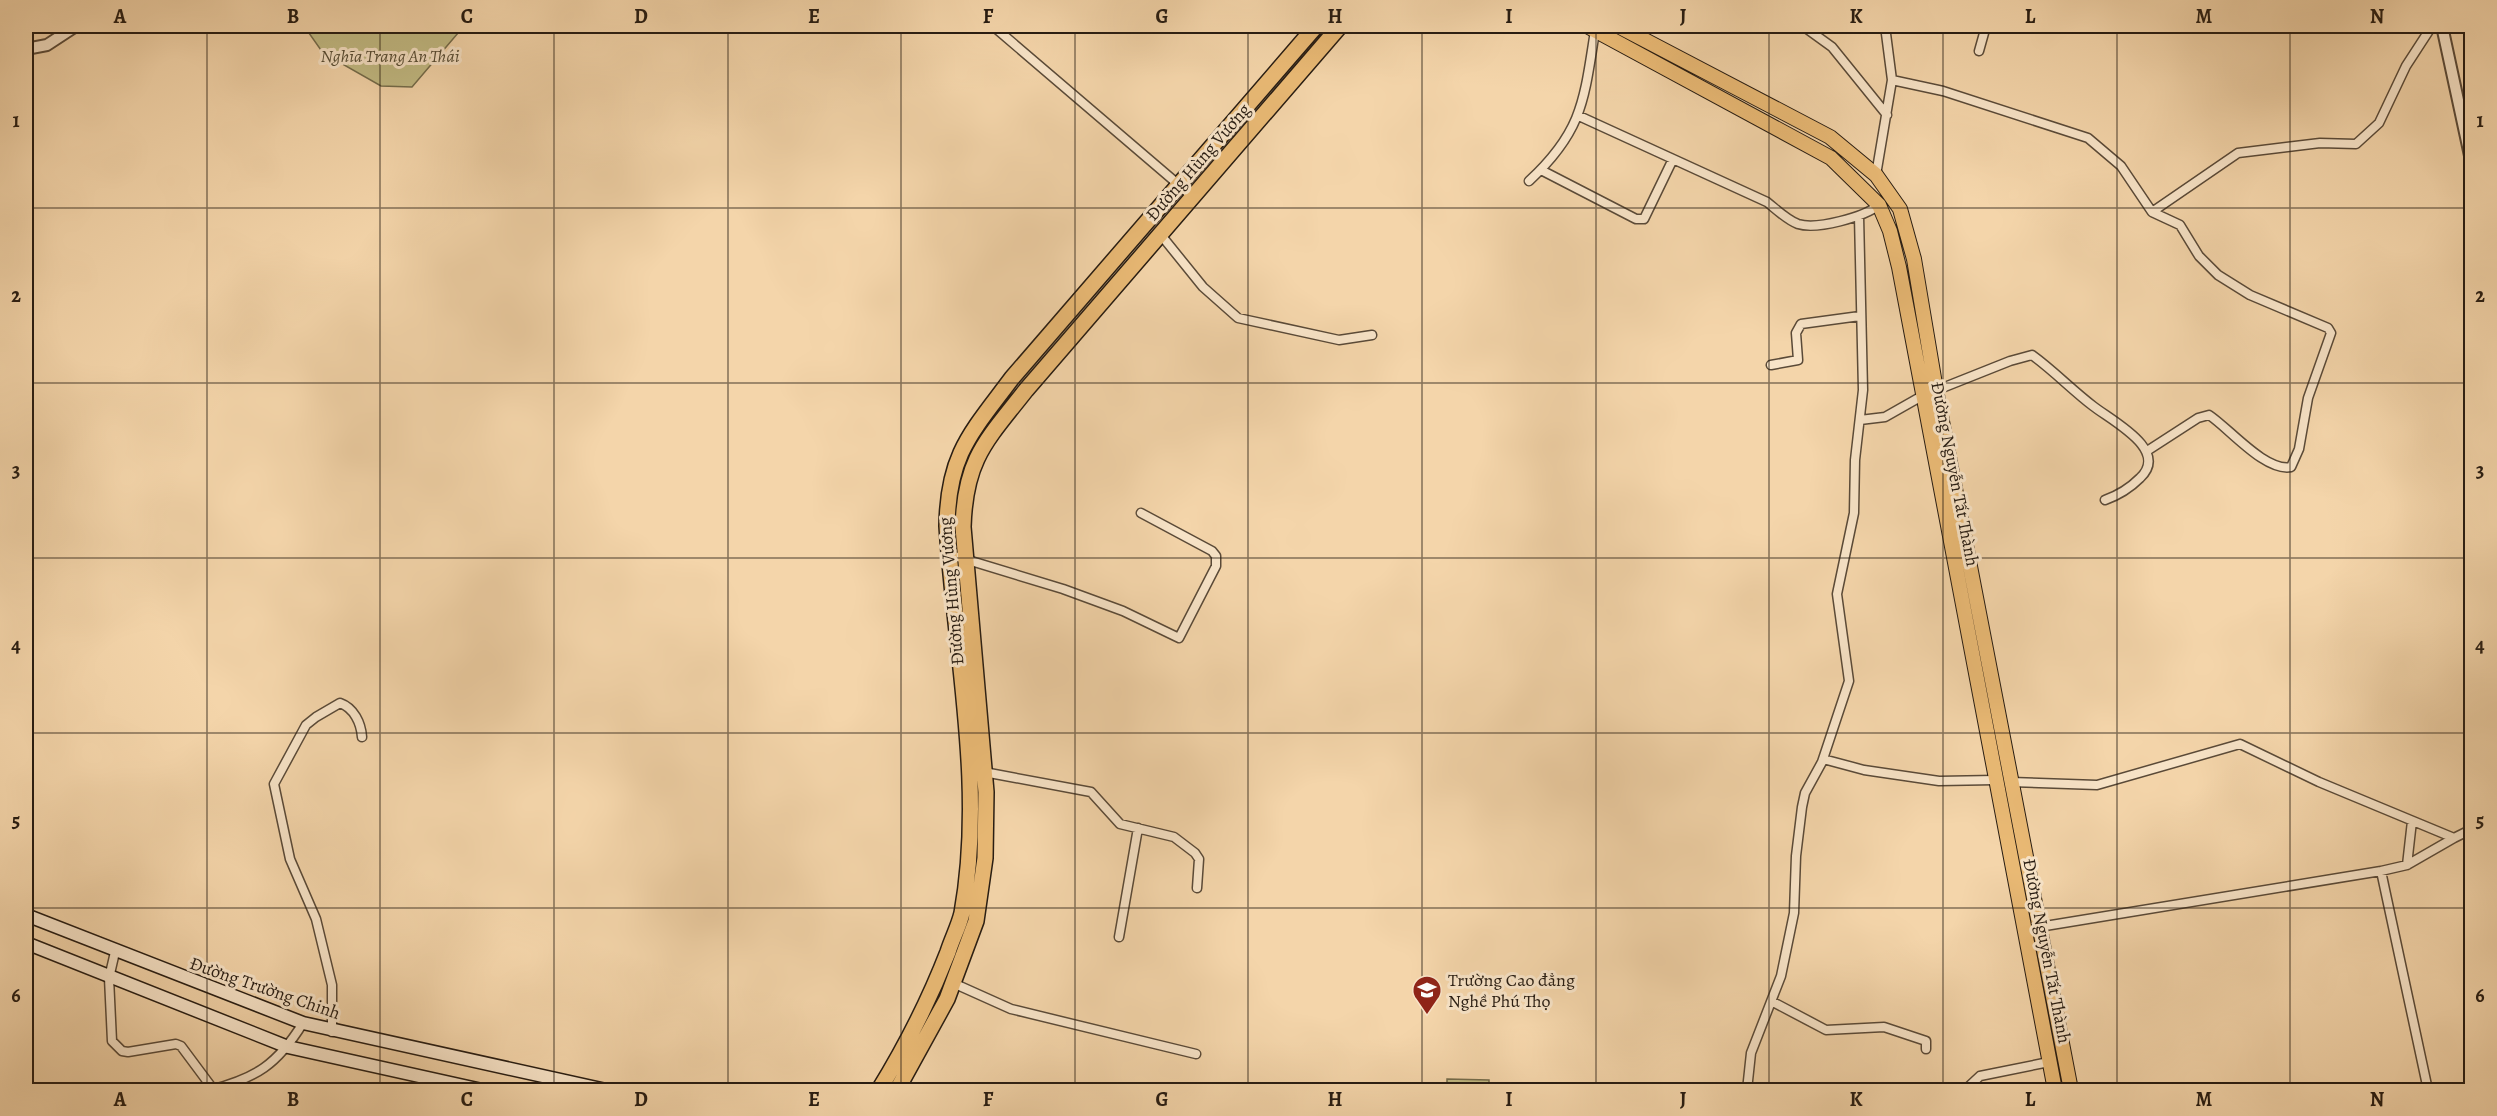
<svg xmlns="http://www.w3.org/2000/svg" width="2497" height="1116" font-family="Alegreya,serif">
<rect width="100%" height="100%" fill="#f4d5aa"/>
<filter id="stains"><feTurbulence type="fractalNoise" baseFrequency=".00333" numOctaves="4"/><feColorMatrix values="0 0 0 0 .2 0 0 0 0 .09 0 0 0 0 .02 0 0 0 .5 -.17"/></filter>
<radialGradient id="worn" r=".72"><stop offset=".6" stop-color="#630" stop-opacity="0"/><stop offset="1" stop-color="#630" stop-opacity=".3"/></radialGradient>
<path fill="#c2bb84" stroke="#746c4b" stroke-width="1.5" d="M 304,26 L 464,26 L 412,87 L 381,86 L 323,53 Z
M 1447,1079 L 1489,1080 L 1489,1090 L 1447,1090 Z"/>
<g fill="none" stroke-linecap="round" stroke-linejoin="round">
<g stroke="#5a4a38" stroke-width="11">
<path id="minor" d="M 993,26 L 1193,197
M 1803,26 L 1832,47 L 1887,115
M 1979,51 L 1986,26
M 1892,80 L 1943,91 L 2088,138 L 2121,166 L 2152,212 L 2180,225 L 2199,256 L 2218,275 L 2250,295 L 2328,328 L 2331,333 L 2308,398 L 2299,449 L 2291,467 C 2265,472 2229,428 2209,415 L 2198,418 L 2147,451
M 1579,116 L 1767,202 C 1777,210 1787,220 1798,224 C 1817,230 1864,217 1879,205
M 1541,170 L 1636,219 L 1644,219 L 1673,159
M 1876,175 L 1892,80 L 1885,26
M 1529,181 C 1583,131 1584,100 1595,31
M 2152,212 L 2238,153 L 2320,143 L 2356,144 L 2379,123 L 2406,66 L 2432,26
M 1161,235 L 1203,287 L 1238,318 L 1339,340 L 1372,335
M 1771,365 L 1798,360 L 1796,333 L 1801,324 L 1860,316
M 1860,420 L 1885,417 L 1922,396 L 2010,361 L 2032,355 C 2054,371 2072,390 2093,406 C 2112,421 2170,450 2140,478 C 2130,488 2119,495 2105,500
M 948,554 L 1063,589 L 1123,611 L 1179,638 L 1216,566 L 1216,556 L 1212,551 L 1141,513
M 1823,759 L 1864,770 L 1939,781 L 1995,780
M 984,772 L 1091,792 L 1120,824 L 1174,837 L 1195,853 L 1199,859 L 1197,888
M 2011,782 L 2097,785 L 2240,744 L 2319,782 L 2454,838 L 2472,829
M 2407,865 L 2412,821
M 2381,871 L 2428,1090
M 2039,927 L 2381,871 L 2407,865 L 2454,838
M 1119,937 L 1138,828
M 115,952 L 109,978 L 112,1041 L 122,1051 L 128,1052 L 176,1044 L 181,1046 L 213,1089
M 953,983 L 1011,1009 L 1196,1054
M 1773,1002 L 1826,1030 L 1884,1027 L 1926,1041 L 1926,1049
M 332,1032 L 332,985 L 316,919 L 290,859 L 274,784 L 306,725 L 316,717 L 340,703 C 354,708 361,723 362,737
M 210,1090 C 256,1078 277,1065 303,1023
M 1747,1090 L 1751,1053 L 1781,976 L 1794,913 L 1796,856 L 1802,807 L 1805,793 L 1822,762 L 1849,681 L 1837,594 L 1854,513 L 1855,460 L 1863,390 L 1859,216
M 1965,1090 L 1980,1076 L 2049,1062"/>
</g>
<g stroke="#5a4a38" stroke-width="14">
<path id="tertiary" d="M 2442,26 L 2472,165
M 26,49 L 47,45 L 76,26"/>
</g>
<g stroke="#271c12" stroke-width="15">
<path id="secondary" d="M 26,915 L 303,1023 L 606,1090
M 26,943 L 288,1047 L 482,1090"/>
</g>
<g stroke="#271c12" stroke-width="16">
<path id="primary" d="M 1587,26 L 1831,158 L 1879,205 L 1890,231 L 1899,267 L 2055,1090
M 1618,26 L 1830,137 L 1876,175 L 1900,209 L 1914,259 L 1936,390 L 2071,1090"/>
</g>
<g stroke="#271c12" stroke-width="18">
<path id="trunk" d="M 879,1090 C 906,1046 929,1001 948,952 C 952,939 959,926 962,913 C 985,786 955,653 947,526 C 948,454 971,433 1012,378 L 1316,26
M 897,1090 L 947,999 L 976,921 L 985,858 L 986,792 L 963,527 C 965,459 986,441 1026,390 L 1340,26"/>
</g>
<use href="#minor" stroke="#f8e4c8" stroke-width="8"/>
<use href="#tertiary" stroke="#f8e4c8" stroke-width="10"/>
<use href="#secondary" stroke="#f8e4c8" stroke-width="12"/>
<use href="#primary" stroke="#eaba75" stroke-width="14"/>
<use href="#trunk" stroke="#eaba75" stroke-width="15"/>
</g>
<path fill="none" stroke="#271c12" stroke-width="1.5" stroke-opacity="0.55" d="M 207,26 L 207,1090M 380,26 L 380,1090M 554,26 L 554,1090M 728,26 L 728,1090M 901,26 L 901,1090M 1075,26 L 1075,1090M 1248,26 L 1248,1090M 1422,26 L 1422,1090M 1596,26 L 1596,1090M 1769,26 L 1769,1090M 1943,26 L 1943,1090M 2117,26 L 2117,1090M 2290,26 L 2290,1090M 26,208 L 2472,208M 26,383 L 2472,383M 26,558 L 2472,558M 26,733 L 2472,733M 26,908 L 2472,908"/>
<defs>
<g id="university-pin" transform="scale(1.5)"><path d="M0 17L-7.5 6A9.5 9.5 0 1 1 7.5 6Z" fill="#8f2418" stroke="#f8e4c8"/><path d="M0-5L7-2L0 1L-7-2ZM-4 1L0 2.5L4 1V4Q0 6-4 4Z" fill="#fff"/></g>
</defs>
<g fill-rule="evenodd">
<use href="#university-pin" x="1427" y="990"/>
</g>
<g text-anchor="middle" stroke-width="6" stroke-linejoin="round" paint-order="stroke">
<g font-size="18" font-style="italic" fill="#564c34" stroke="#f8e4c8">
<text x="390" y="62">Nghĩa Trang An Thái</text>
</g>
<g font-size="18" fill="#271c12" stroke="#f8e4c8">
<text transform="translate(1198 162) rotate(-49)" y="6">Đường Hùng Vương</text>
<text transform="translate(1955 474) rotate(79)" y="6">Đường Nguyễn Tất Thành</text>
<text transform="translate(951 591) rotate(-95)" y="6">Đường Hùng Vương</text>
<text transform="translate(2047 951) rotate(79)" y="6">Đường Nguyễn Tất Thành</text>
<text transform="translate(265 988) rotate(19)" y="6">Đường Trường Chinh</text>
</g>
<g font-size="18" fill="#271c12" stroke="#f8e4c8" text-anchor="start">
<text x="1448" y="986">Trường Cao đẳng<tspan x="1448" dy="21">Nghề Phú Thọ</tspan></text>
</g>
</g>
<rect width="2497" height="1116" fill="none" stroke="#f4d5aa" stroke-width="66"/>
<rect x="33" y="33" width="2431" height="1050" fill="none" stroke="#271c12" stroke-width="2"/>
<g font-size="20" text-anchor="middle" font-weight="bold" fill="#271c12">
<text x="120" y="23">A</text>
<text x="293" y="23">B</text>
<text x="467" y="23">C</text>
<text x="641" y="23">D</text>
<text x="814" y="23">E</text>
<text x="988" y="23">F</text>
<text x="1162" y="23">G</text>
<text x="1335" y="23">H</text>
<text x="1509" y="23">I</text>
<text x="1683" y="23">J</text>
<text x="1856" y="23">K</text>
<text x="2030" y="23">L</text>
<text x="2204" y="23">M</text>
<text x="2377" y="23">N</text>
<text x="16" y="127">1</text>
<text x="2480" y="127">1</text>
<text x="16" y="302">2</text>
<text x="2480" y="302">2</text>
<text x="16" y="477">3</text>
<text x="2480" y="477">3</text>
<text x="16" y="652">4</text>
<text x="2480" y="652">4</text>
<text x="16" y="827">5</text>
<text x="2480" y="827">5</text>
<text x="16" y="1002">6</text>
<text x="2480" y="1002">6</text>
<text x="120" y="1106">A</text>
<text x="293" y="1106">B</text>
<text x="467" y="1106">C</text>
<text x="641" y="1106">D</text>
<text x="814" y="1106">E</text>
<text x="988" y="1106">F</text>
<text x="1162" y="1106">G</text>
<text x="1335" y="1106">H</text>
<text x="1509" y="1106">I</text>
<text x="1683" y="1106">J</text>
<text x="1856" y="1106">K</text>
<text x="2030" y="1106">L</text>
<text x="2204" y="1106">M</text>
<text x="2377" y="1106">N</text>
</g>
<rect width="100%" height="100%" filter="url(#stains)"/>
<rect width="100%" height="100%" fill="url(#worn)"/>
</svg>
